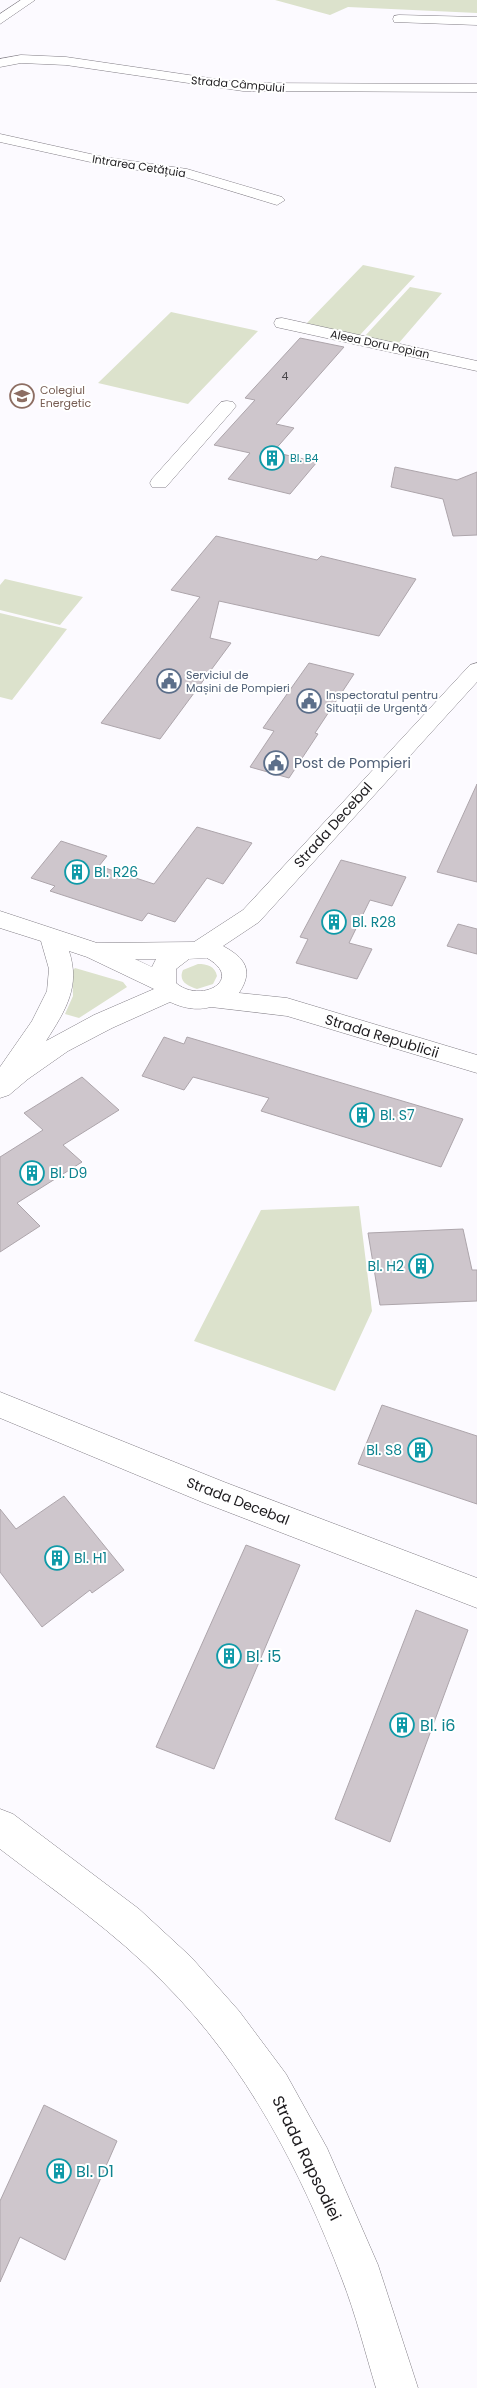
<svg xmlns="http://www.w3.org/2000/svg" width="477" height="2388" font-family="Poppins,sans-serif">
<rect width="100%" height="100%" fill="#fcfaff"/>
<path fill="#dce2cc" d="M 275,0 L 477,0 L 477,13 L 348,7 L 330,15 Z
M 363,265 L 415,276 L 359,336 L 305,325 Z
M 410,287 L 442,293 L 398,344 L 365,336 Z
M 171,312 L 258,331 L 188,404 L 98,383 Z
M 5,579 L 83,597 L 60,625 L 0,610 L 0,585 Z
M 0,613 L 67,629 L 12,700 L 0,697 Z
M 198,964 C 207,964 215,966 217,976 L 213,984 L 197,989 C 187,986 178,981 183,970 Z
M 75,968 L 123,982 L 127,987 L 79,1018 L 65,1014 L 73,996 L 72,971 Z
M 359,1206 L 372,1311 L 335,1391 L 194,1341 L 261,1210 Z"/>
<path fill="#cec6cc" stroke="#ada5ab" d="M 300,338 L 344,347 L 276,424 L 294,428 L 273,452 L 317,462 L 290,494 L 228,479 L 250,453 L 214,445 L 255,400 L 245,398 Z
M 395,467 L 457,480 L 477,472 L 477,535 L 453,536 L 443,499 L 391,487 Z
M 216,536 L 317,560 L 321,556 L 416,579 L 379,636 L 219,601 L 210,638 L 231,643 L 160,739 L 101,723 L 200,597 L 171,590 Z
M 309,663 L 354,674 L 315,733 L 318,734 L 289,778 L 250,767 L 274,731 L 263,728 Z
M 477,784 L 477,882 L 437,872 Z
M 197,827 L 252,843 L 223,884 L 207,878 L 175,922 L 148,913 L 142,921 L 50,891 L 55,886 L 31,878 L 61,841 L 107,856 L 99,866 L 154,884 Z
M 341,860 L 406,877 L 392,906 L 370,900 L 349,943 L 372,949 L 357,979 L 296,963 L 308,939 L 300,937 Z
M 458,924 L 477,929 L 477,954 L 447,946 Z
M 164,1037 L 184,1044 L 187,1037 L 463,1119 L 441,1167 L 261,1111 L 269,1098 L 193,1077 L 184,1090 L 142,1076 Z
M 82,1077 L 119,1110 L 63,1145 L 82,1162 L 17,1203 L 40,1226 L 0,1252 L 0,1157 L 43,1130 L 24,1113 Z
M 463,1229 L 472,1270 L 477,1270 L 477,1301 L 380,1305 L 368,1233 Z
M 382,1405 L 477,1436 L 477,1504 L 358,1464 Z
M 64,1496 L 124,1570 L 92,1593 L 90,1590 L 42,1627 L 0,1572 L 0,1509 L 16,1529 Z
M 246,1545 L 300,1565 L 214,1769 L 156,1747 Z
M 416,1610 L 468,1630 L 390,1842 L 335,1819 Z
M 44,2105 L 117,2141 L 65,2260 L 20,2237 L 0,2282 L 0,2201 Z"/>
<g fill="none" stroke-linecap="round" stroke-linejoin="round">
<g stroke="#827e86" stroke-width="1">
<path id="street" d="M 399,15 L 477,17 L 477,25 L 394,22 L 393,19 L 394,16 Z
M 21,55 L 66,57 L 243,83 L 477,84 L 477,92 L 243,91 L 66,65 L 21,63 L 0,67 L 0,59 Z
M 0,134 L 104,157 L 187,169 L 282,197 L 285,200 L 277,205 L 185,177 L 104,165 L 0,142 Z
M 282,318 L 477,361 L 477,371 L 276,327 L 274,323 L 276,319 Z
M 227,401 L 233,402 L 236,406 L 233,410 L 166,487 L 152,487 L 150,483 L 152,479 L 221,402 Z
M 0,1392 L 224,1482 L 477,1578 L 477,1608 L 202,1502 L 0,1418 Z"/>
</g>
<g stroke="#827e86" stroke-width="1">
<path id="secondary" d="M 477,663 L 477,682 L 259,922 L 223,946 C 245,958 254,970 239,993 L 287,998 L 477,1055 L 477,1073 L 287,1016 L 211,1007 C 196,1011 183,1008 170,1002 L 112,1028 L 68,1051 L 28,1079 L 9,1095 L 0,1098 L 0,1067 L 32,1021 L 47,991 L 49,969 L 41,941 L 0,928 L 0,911 L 97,943 L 194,942 L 243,910 L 470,665 ZM 69,951 L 87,957 L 154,989 L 94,1015 L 46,1041 C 65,1011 81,987 69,951 ZM 207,958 C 246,980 200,1004 176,983 L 176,969 L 189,959 ZM 135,959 L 156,959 L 152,967 Z
M 0,1809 L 13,1814 L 139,1909 L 191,1957 L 239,2011 L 286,2074 L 327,2148 L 378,2265 L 418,2388 L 376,2388 C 365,2352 356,2315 342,2279 C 301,2171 247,2066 164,1983 C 115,1932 56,1892 0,1849 Z"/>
</g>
<g stroke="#827e86" stroke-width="1">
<path id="primary" d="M 21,0 L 35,0 L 0,24 L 0,14 Z"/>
</g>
<use href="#street" fill="#fff" fill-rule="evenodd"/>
<use href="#secondary" fill="#fff" fill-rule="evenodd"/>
<use href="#primary" fill="#fff" fill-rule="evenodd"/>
</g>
<defs>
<g id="school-ring" transform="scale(1.25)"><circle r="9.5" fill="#fff" stroke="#8d6e63" stroke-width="1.5"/><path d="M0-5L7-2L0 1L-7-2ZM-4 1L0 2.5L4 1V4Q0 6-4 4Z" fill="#8d6e63"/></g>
<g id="building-ring" transform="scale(1.25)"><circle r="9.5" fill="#fff" stroke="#0f9aa8" stroke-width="1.5"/><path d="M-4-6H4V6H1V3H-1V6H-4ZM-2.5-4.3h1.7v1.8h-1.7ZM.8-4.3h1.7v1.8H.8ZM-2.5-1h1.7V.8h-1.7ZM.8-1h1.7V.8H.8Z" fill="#0f9aa8"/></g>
<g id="civic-ring" transform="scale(1.25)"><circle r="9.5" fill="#fff" stroke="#5c6f8a" stroke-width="1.5"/><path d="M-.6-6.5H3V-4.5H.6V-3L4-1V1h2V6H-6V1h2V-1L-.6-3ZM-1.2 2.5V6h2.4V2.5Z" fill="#5c6f8a"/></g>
</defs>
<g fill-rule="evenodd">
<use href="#school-ring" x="22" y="396"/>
<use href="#building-ring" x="272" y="458"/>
<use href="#civic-ring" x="169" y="681"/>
<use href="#civic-ring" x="309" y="701"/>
<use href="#civic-ring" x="276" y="763"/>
<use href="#building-ring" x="77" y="872"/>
<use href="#building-ring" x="334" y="922"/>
<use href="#building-ring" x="362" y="1115"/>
<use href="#building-ring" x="32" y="1173"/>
<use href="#building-ring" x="421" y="1266"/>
<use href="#building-ring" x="420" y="1450"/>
<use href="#building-ring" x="57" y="1558"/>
<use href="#building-ring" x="229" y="1656"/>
<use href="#building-ring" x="402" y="1725"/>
<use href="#building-ring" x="59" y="2171"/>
</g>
<g text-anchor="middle" stroke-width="4" stroke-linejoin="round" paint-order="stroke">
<g font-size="11" fill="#1d1b1e" stroke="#fff">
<text transform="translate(238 84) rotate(5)" y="4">Strada Câmpului</text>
<text transform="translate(139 166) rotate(9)" y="4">Intrarea Cetățuia</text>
<text transform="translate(380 344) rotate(12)" y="4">Aleea Doru Popian</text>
</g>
<g font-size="11" fill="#49464a">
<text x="285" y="380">4</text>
</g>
<g font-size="11" fill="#785e54" stroke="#fff" text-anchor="start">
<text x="40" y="394">Colegiul<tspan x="40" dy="13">Energetic</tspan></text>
</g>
<g font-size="11" fill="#0d838f" stroke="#fff" text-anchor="start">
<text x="290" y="462">Bl. B4</text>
</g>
<g font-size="11" fill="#4e5e75" stroke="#fff" text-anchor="start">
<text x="186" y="679">Serviciul de<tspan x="186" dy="13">Mașini de Pompieri</tspan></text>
<text x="326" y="699">Inspectoratul pentru<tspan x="326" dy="13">Situații de Urgență</tspan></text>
</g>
<g font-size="14" fill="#4e5e75" stroke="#fff" text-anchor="start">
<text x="294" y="768">Post de Pompieri</text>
</g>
<g font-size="14" fill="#1d1b1e" stroke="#fff">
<text transform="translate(333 825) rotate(-48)" y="5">Strada Decebal</text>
<text transform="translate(382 1036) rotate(17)" y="5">Strada Republicii</text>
<text transform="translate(238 1501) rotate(21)" y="5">Strada Decebal</text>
</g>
<g font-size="14" fill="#0d838f" stroke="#fff" text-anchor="start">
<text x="94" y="877">Bl. R26</text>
<text x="352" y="927">Bl. R28</text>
<text x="380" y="1120">Bl. S7</text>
<text x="50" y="1178">Bl. D9</text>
<text x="404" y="1271" text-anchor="end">Bl. H2</text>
<text x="402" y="1455" text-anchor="end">Bl. S8</text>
<text x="74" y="1563">Bl. H1</text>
</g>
<g font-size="16" fill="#0d838f" stroke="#fff" text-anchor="start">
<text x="246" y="1662">Bl. i5</text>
<text x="420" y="1731">Bl. i6</text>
<text x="76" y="2177">Bl. D1</text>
</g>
<g font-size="16" fill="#1d1b1e" stroke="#fff">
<text transform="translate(307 2158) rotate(64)" y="6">Strada Rapsodiei</text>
</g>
</g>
</svg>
